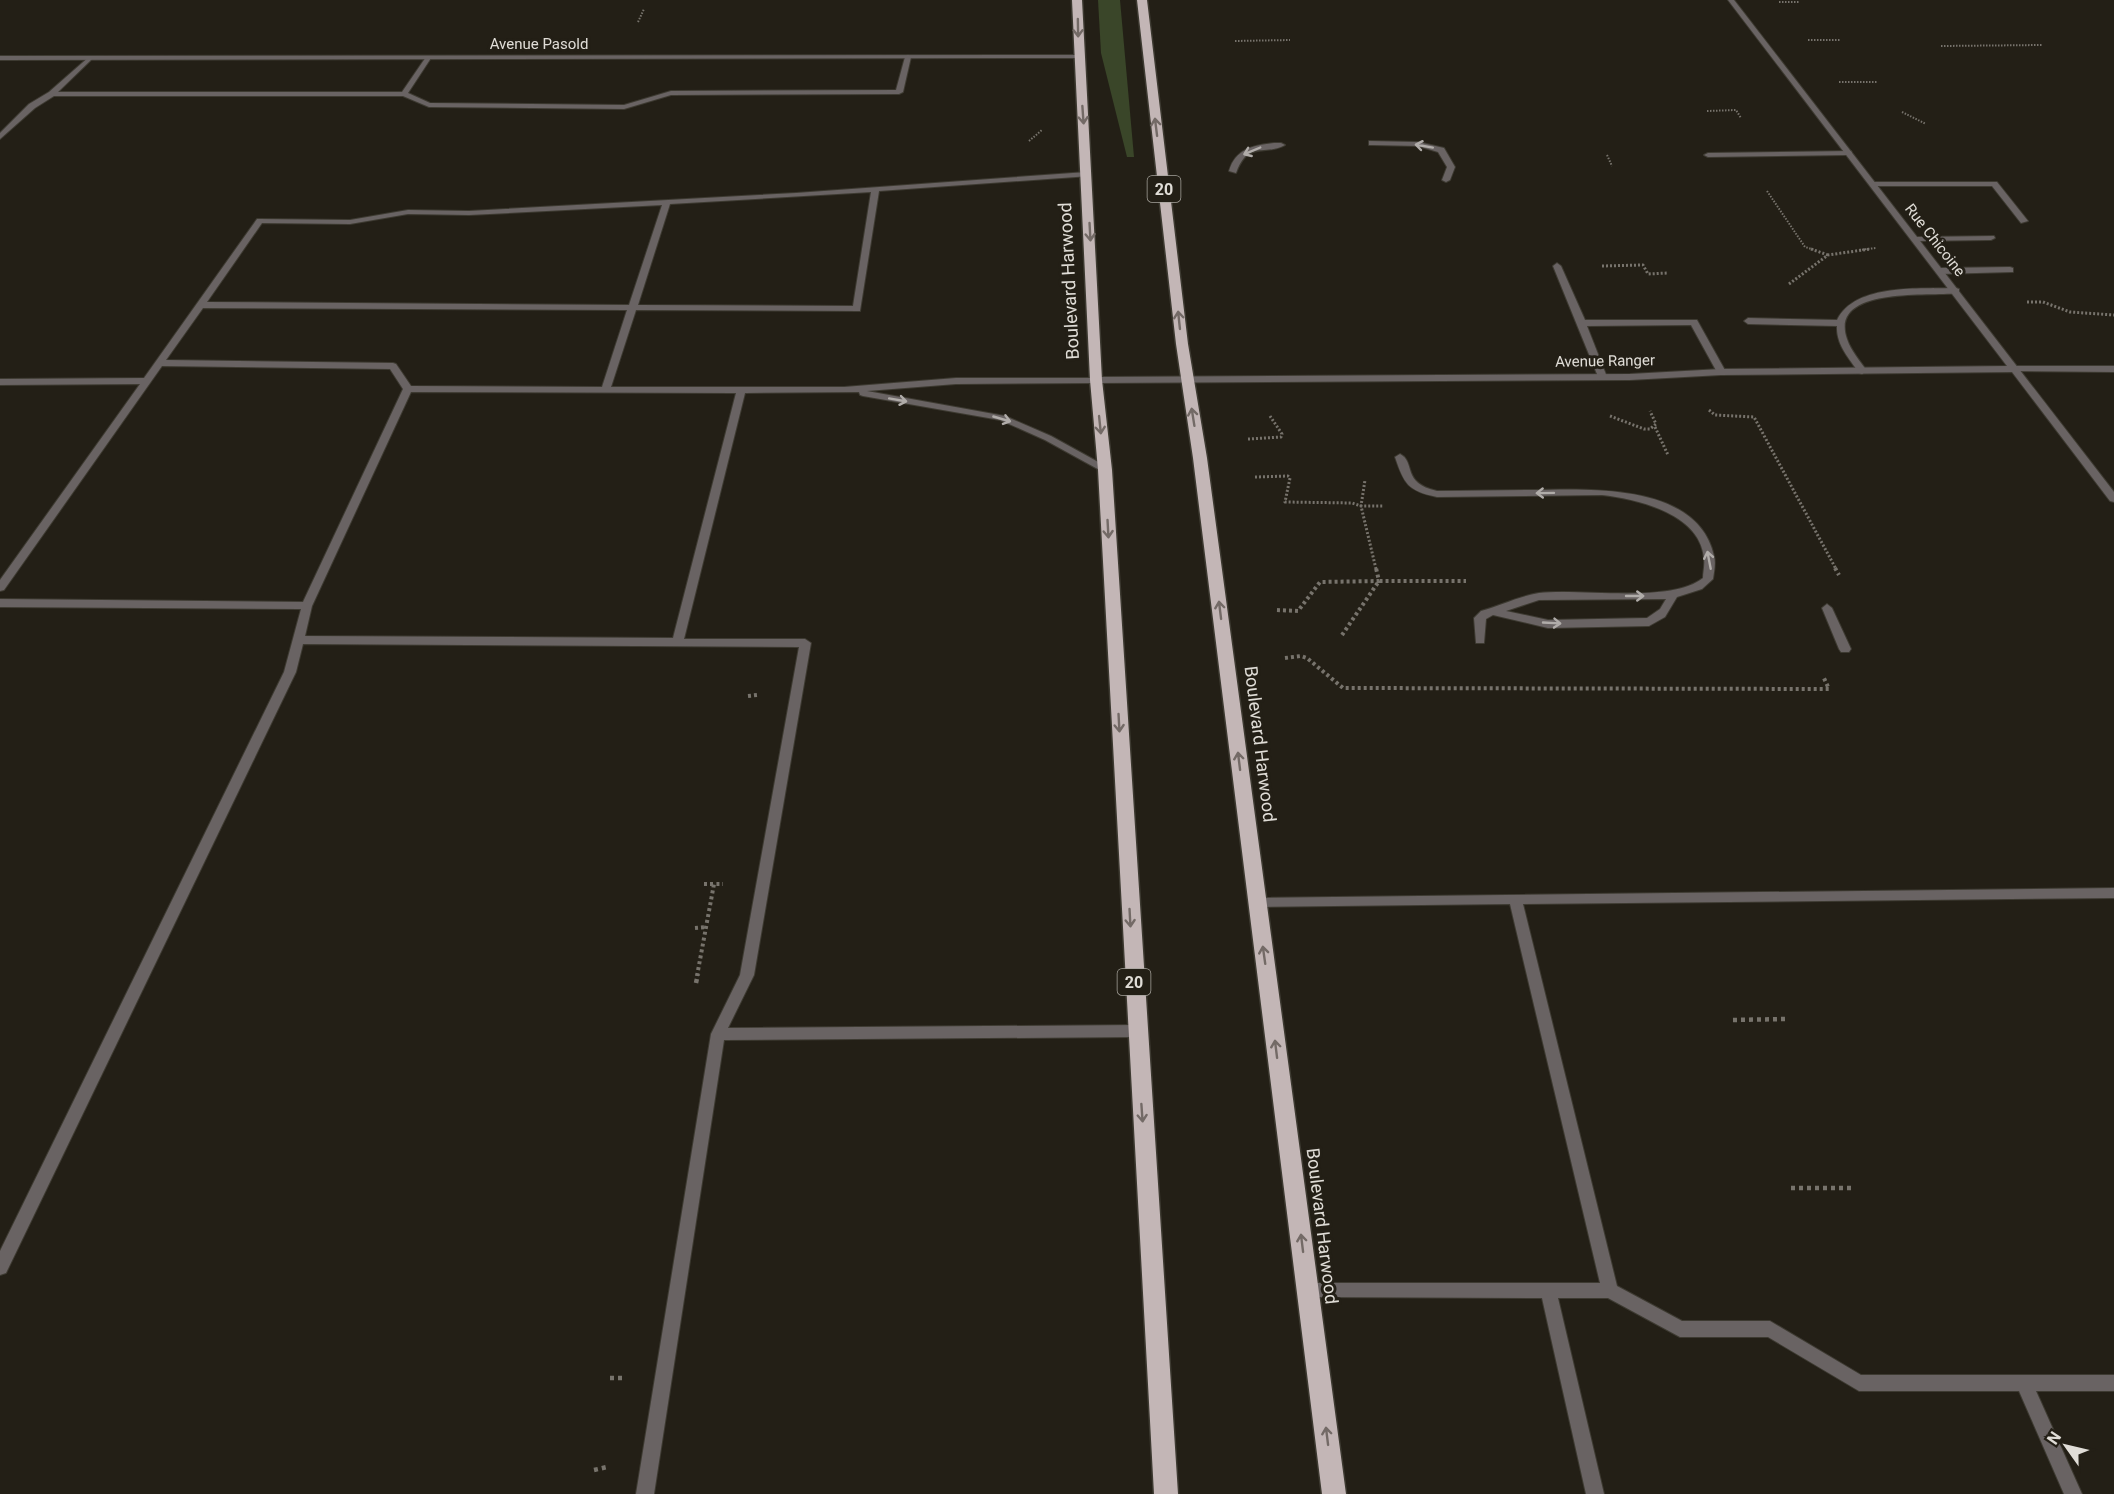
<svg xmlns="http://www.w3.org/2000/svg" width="2114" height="1494" font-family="Roboto,sans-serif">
<rect width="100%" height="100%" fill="#231f16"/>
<path fill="#3a4629" d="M 1098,0 L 1120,0 L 1134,157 L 1127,157 L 1101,53 Z"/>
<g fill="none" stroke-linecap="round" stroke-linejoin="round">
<g stroke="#3d3a31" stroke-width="2">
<path id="service" d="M 908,55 L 911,57 L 903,92 L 899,94 L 671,95 L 624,109 L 429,107 L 403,96 L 54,96 L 35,108 L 0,139 L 0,133 L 29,104 L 49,92 L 90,56 L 92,57 L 92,59 L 58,92 L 402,92 L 426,57 L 428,56 L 431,58 L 408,93 L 430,103 L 624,105 L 671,91 L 896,90 L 905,57 Z
M 1369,141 L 1418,142 L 1444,148 L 1455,167 L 1450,180 L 1446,182 L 1442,180 L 1447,167 L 1438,152 L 1418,146 L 1372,145 L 1369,145 Z
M 1274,143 L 1281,143 L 1285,145 C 1263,157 1249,139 1236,173 L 1229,171 C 1235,149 1254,145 1274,143 Z
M 1851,151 L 1852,153 L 1848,155 L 1708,157 L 1704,155 L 1708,153 Z
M 1087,172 L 1091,174 L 1090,176 L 879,191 L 860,311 L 636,310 L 611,387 L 844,387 L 956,378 L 1099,378 L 1101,380 L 1096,383 L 956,384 L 867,391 L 1005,416 L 1051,436 L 1109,468 L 1110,470 L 1105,473 L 1045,440 L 1000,420 L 863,396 L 860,395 L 859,392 L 745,393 L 684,639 L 805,639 L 811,643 L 754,975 L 728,1028 L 1137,1025 L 1142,1027 L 1144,1031 L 1142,1035 L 1137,1037 L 724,1040 L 654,1494 L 636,1494 L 711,1034 L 740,975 L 799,647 L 303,644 L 296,672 L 6,1273 L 0,1275 L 0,1251 L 284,672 L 301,609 L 0,607 L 0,599 L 303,602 L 403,389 L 390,369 L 162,366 L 4,590 L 0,591 L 0,580 L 140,384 L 0,385 L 0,379 L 144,378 L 257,219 L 260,219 L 350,220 L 408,210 L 469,211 L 796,193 ZM 871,192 L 853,306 L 638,305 L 670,204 ZM 662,205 L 629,305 L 207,302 L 262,223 L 350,224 L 408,214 L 469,215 ZM 203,308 L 627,310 L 602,387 L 411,386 L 396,364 L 393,363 L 166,360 ZM 411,392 L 736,393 L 673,638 L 305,636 L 312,606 Z
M 1870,182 L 1997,182 L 2028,221 L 2021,223 L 1992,186 L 1870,186 Z
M 1994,236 L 1995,238 L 1991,240 L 1916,241 L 1912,239 L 1916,237 Z
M 1557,263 L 1561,266 L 1585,320 L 1697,320 L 1726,372 L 1724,374 L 1718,374 L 1691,325 L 1587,326 L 1607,377 L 1605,379 L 1599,379 L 1553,266 Z
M 2010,267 L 2013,268 L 2013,272 L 1940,274 L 1936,271 L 1940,268 Z
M 1956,288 L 1959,289 L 1959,293 C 1933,297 1828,285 1847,339 C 1851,351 1860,361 1867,371 L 1862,374 L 1859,373 C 1849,358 1836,345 1837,326 L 1748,324 L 1744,321 L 1748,318 L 1837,320 C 1855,283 1921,289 1956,288 Z
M 1400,454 C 1416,462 1401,483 1437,491 C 1469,491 1502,490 1534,490 C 1590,489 1698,483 1714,556 C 1716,563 1714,572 1713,579 L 1702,589 L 1677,597 L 1665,617 L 1649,626 L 1548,628 L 1493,615 L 1486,619 L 1484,643 L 1476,643 L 1474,618 L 1481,611 C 1499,606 1520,596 1539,593 C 1582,588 1670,604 1703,578 C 1703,572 1705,565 1704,559 C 1701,514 1638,499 1602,495 L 1437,497 C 1408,491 1404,484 1395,457 ZM 1666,599 L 1660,609 L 1647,618 L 1548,620 L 1506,611 L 1539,600 Z
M 1827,604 L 1832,608 L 1851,649 L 1849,652 L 1841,652 L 1839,649 L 1822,608 Z
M 2114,888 L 2114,898 L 1523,904 L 1617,1286 L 1682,1321 L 1770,1321 L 1861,1375 L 2114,1375 L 2114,1391 L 2036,1391 L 2082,1494 L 2064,1494 L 2019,1391 L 1859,1391 L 1768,1337 L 1680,1337 L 1608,1298 L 1558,1298 L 1604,1494 L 1586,1494 L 1542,1298 L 1308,1297 L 1302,1295 L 1300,1290 L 1302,1285 L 1308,1283 L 1600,1283 L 1510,904 L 1256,907 L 1251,906 L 1249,902 L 1251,898 Z"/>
</g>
<g stroke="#3d3a31" stroke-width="2">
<path id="minor" d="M 1080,55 L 1081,56 L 1078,58 L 0,60 L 0,56 Z
M 2016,366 L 2114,366 L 2114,372 L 2013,371 L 2013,367 Z"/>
</g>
<g stroke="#3d3a31" stroke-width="2">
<path id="tertiary" d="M 1728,0 L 1734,0 L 2114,492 L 2114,502 L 2110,501 L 2012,372 L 1721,375 L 1630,380 L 1096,383 L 1091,380 L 1096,377 L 1630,374 L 1721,369 L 2007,366 Z"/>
</g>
<g stroke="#3d3a31" stroke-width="3">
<path id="trunk" d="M 1072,0 L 1082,0 L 1102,380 L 1112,470 L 1178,1494 L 1154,1494 L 1098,470 L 1090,380 Z
M 1137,0 L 1147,0 L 1188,344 L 1207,458 L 1346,1494 L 1322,1494 L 1193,458 L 1176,344 Z"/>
</g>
<path stroke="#77736c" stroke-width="2" stroke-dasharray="1.5 1.5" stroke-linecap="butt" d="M 1779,2 L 1799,2
M 638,22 L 644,9
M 1808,40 L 1841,40
M 1235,41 L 1290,40
M 1941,46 L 2042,45
M 1839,82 L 1877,82
M 1707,111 L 1736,110 L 1741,118
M 1902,112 L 1926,124
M 1029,141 L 1042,130
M 1607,155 L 1612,166
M 1767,191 L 1805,247 L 1815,250
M 1859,250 L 1876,248"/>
<path stroke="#77736c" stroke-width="3" stroke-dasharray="2 2" stroke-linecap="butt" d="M 1811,249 L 1828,255
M 1602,266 L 1643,265 L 1648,274 L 1668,273
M 1789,284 L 1828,255 L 1870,249
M 2027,302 L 2043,302 L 2070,312 L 2114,315
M 1709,410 L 1715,415 L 1754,417 L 1836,569
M 1610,416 L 1644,429 L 1650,429 L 1656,424 L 1650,411
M 1655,427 L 1668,455
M 1248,439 L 1281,437 L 1282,434 L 1270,416
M 1255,477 L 1288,476 L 1290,478 L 1285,502 L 1352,503 L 1361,506 L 1365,480
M 1376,569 L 1361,506 L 1383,506"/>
<path stroke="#77736c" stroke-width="4" stroke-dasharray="3 3" stroke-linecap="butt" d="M 1835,568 L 1839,575
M 1277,610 L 1298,611 L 1320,582 L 1379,581 L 1376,568
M 1342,635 L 1379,581 L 1466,581
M 1285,658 L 1301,656 L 1307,658 L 1343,688 L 1829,689 L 1823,676
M 748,696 L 757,695
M 704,884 L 714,884
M 695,928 L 706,927
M 697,976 L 714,884 L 723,884"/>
<path stroke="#77736c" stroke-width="4.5" stroke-dasharray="4 4" stroke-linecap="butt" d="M 696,983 L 698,974
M 1733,1020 L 1785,1019
M 1791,1188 L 1855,1188
M 610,1378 L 622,1378
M 594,1470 L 607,1467"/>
<use href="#service" fill="#696363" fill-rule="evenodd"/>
<use href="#minor" fill="#696363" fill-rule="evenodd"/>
<use href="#tertiary" fill="#696363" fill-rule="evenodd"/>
<use href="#trunk" fill="#c3b6b6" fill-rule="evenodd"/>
</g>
<defs><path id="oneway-shaft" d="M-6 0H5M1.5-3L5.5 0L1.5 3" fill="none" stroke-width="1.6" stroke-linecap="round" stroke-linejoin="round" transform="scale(1.5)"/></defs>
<g stroke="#736a66">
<use href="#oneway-shaft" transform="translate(1078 28) rotate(89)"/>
<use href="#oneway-shaft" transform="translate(1083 115) rotate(86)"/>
<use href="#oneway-shaft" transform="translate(1156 127) rotate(-97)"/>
<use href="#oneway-shaft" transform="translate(1090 232) rotate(87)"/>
<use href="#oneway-shaft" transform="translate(1179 320) rotate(-96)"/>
<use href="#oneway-shaft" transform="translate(1193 417) rotate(-99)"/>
<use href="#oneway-shaft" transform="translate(1100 425) rotate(84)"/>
<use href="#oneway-shaft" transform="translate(1108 529) rotate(87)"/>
<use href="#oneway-shaft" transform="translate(1220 610) rotate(-97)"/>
<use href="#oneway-shaft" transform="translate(1119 723) rotate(87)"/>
<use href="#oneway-shaft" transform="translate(1239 761) rotate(-97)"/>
<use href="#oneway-shaft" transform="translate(1130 918) rotate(87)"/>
<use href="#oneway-shaft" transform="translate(1264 955) rotate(-98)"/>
<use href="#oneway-shaft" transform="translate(1276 1049) rotate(-97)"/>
<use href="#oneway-shaft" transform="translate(1142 1113) rotate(86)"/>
<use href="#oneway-shaft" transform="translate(1302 1243) rotate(-97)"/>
<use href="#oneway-shaft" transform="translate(1327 1436) rotate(-97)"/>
</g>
<g stroke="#b0aca9">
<use href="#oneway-shaft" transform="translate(1424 146) rotate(-170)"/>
<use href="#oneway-shaft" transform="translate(1252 151) rotate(157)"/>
<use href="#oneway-shaft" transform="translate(898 400) rotate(10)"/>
<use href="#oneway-shaft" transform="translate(1002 419) rotate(16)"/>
<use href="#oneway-shaft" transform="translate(1545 493) rotate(179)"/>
<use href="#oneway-shaft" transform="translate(1709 560) rotate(-101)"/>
<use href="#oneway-shaft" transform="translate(1635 596)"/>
<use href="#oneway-shaft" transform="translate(1552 623) rotate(3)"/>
</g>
<g text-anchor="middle" stroke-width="6" stroke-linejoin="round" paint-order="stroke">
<g font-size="15" fill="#e0ddd7" stroke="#231f16">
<text x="539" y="49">Avenue Pasold</text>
<text transform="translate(1935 240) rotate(52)" y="5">Rue Chicoine</text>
<text transform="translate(1605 361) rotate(-1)" y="5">Avenue Ranger</text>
</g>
<g fill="#231f16" stroke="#a7a49d" stroke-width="1.5">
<rect x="1147.5" y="176" width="33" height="26" rx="4.5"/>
<rect x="1117.5" y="969" width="33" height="26" rx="4.5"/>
</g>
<g font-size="16" font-weight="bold" fill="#e0ddd7">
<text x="1164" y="195">20</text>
<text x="1134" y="988">20</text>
</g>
<g font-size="18" fill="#e0ddd7" stroke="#231f16">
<text transform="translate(1069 281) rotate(-93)" y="6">Boulevard Harwood</text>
<text transform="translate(1260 744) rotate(83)" y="6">Boulevard Harwood</text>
<text transform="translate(1322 1226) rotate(83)" y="6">Boulevard Harwood</text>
</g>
</g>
<g transform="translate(2066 1446) rotate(304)" stroke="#231f16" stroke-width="4.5" paint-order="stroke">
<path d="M0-4.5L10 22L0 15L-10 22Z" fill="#e0ddd7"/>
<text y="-9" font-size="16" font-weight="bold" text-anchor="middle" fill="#e0ddd7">N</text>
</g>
</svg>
